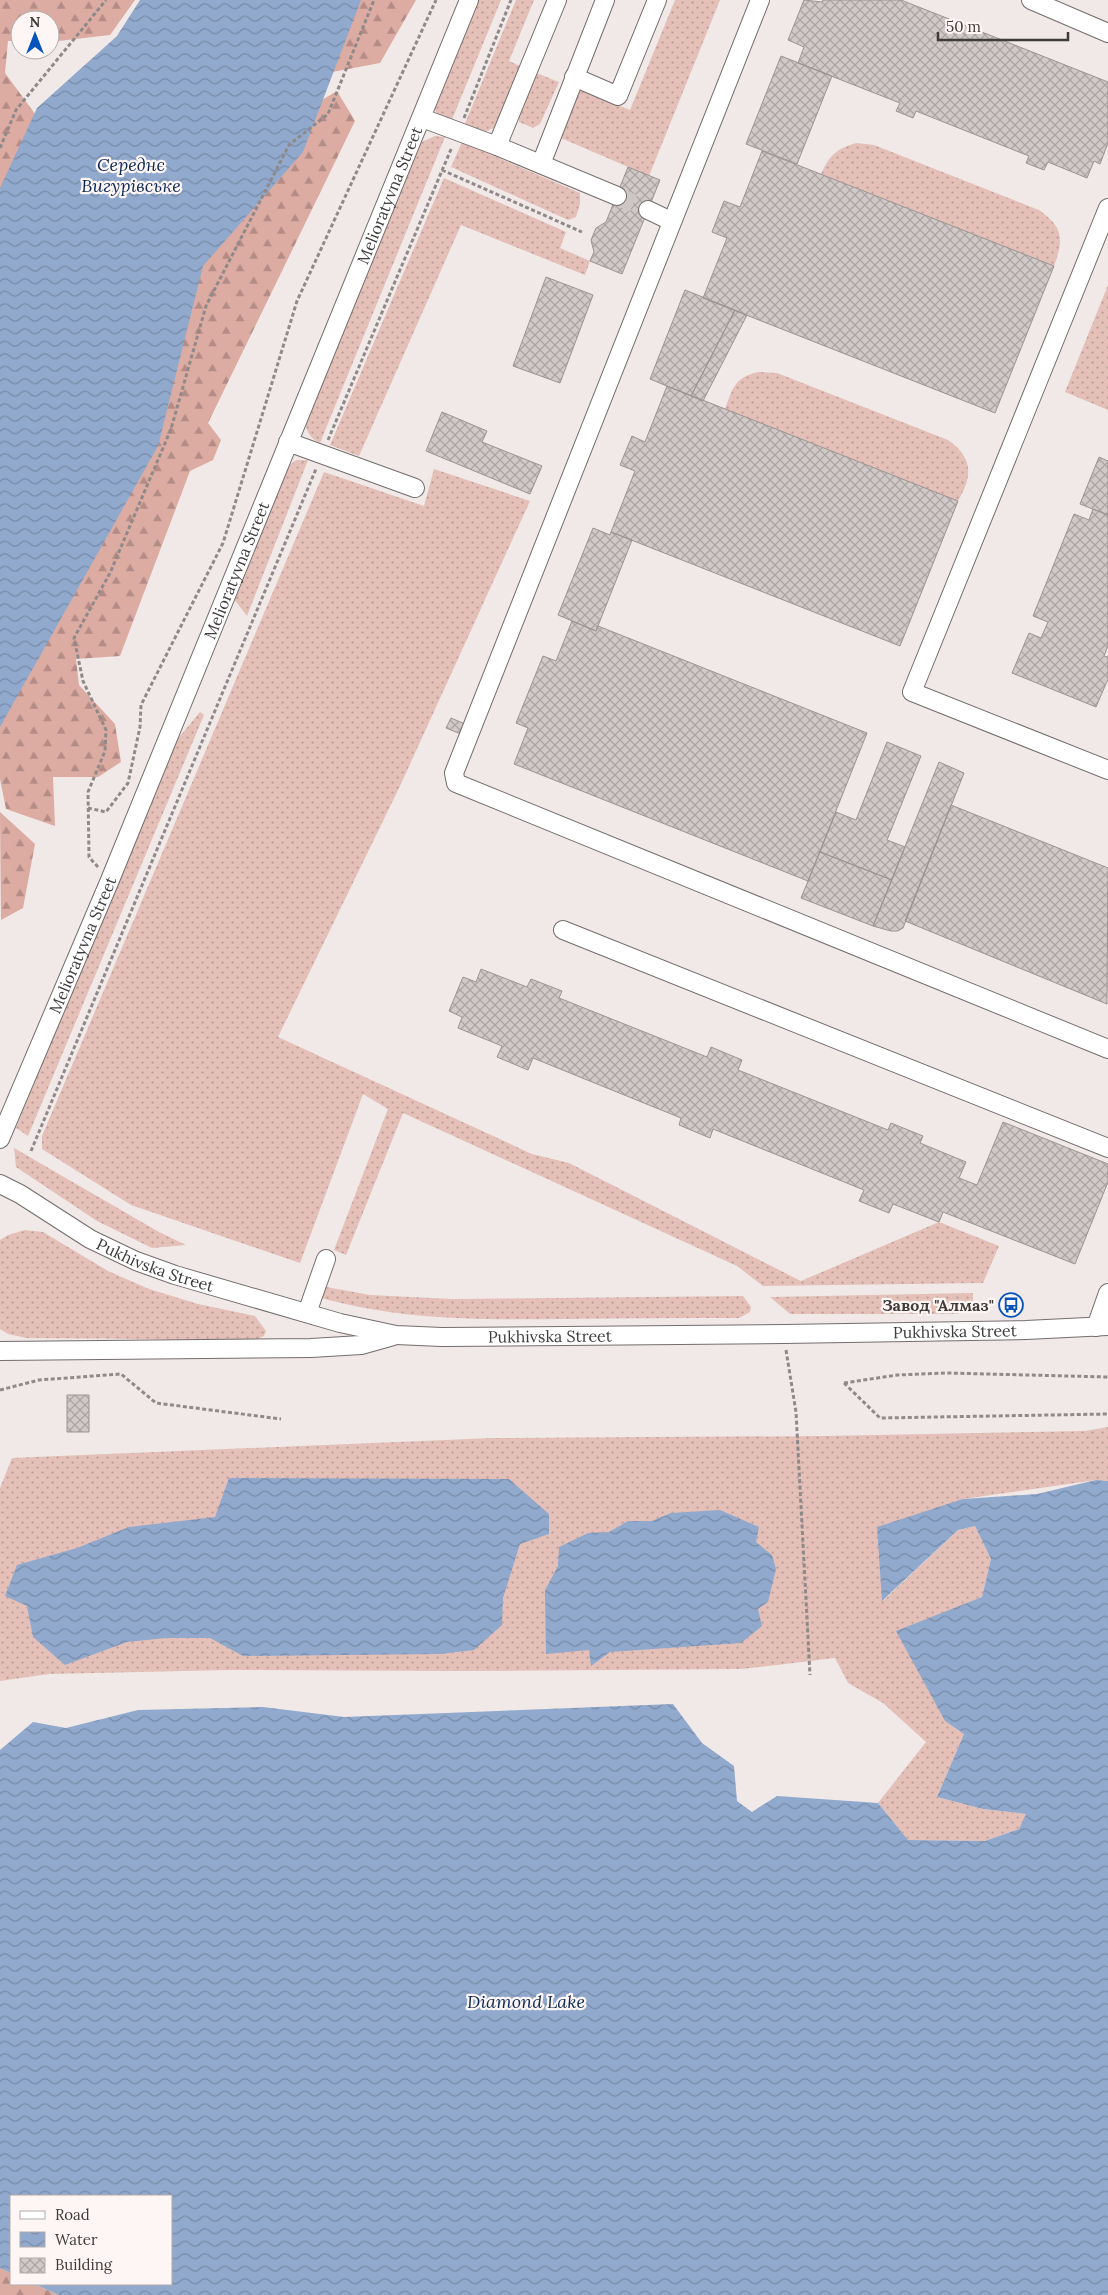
<svg xmlns="http://www.w3.org/2000/svg" width="1108" height="2295" font-family="Lora,serif">
<defs>
<pattern id="grass-dots" width="8" height="8" patternUnits="userSpaceOnUse" patternTransform="scale(1.25)"><rect width="8" height="8" fill="#e4c0b8"/><path d="M2 2h.1M6 6h.1" fill="none" stroke="#ba9d97" stroke-width="1.8" stroke-linecap="round"/></pattern>
<pattern id="forest-firs" width="22" height="20" patternUnits="userSpaceOnUse" patternTransform="scale(1.25)"><rect width="22" height="20" fill="#dcaba2"/><path d="M5 1l3.5 6h-7zM16 11l3.5 6h-7z" fill="#b48c85"/></pattern>
<pattern id="water-waves" width="16" height="10" patternUnits="userSpaceOnUse" patternTransform="scale(1.25)"><rect width="16" height="10" fill="#91a9cd"/><path d="M0 5q4-4 8 0t8 0" fill="none" stroke="#788ba8"/></pattern>
<pattern id="building-cross-hatch" width="8" height="8" patternUnits="userSpaceOnUse" patternTransform="scale(1.25)"><rect width="8" height="8" fill="#d0c9c7"/><path d="M0 0l8 8M0 8l8-8" fill="none" stroke="#aaa4a3"/></pattern>
</defs>
<rect width="100%" height="100%" fill="#f0e9e8"/>
<path fill="url(#grass-dots)" d="M 474,0 L 501,0 L 451,122 C 440,118 434,114 433,101 Z
M 516,0 L 534,0 L 509,61 L 520,66 L 494,128 L 484,132 L 464,126 Z
M 675,0 L 720,0 L 649,176 L 561,138 L 559,131 L 577,89 L 630,110 Z
M 534,72 L 559,82 L 540,124 L 533,128 L 519,122 L 518,114 Z
M 435,136 L 445,137 L 320,443 C 308,437 305,429 305,416 L 417,144 Z
M 462,142 L 580,193 L 580,204 L 576,217 L 568,220 L 451,167 Z
M 856,143 L 874,145 L 1039,210 C 1063,227 1064,239 1054,266 L 821,174 C 830,155 836,149 856,143 Z
M 444,178 L 566,232 L 560,248 L 590,261 L 585,275 L 461,225 L 359,456 L 330,445 Z
M 1108,285 L 1108,410 L 1065,392 Z
M 758,372 L 777,373 L 948,440 C 973,458 973,475 958,501 L 725,409 C 733,388 734,378 758,372 Z
M 296,460 L 308,460 L 247,616 L 233,598 L 284,470 Z
M 434,469 L 530,501 L 400,786 L 278,1037 L 532,1154 L 569,1163 L 801,1281 L 939,1222 L 999,1246 L 983,1283 L 763,1286 L 737,1266 L 403,1113 L 346,1255 L 334,1250 L 388,1109 L 363,1094 L 300,1263 L 131,1205 L 42,1149 L 42,1136 L 324,472 L 424,506 Z
M 200,712 L 204,715 L 28,1136 L 16,1128 L 175,742 Z
M 14,1148 L 159,1232 L 186,1245 L 152,1248 L 97,1221 L 16,1167 Z
M 25,1230 L 43,1232 L 108,1271 L 149,1289 L 198,1304 L 255,1316 L 266,1331 L 264,1336 L 256,1340 L 26,1338 L 8,1334 L 0,1329 L 0,1240 L 8,1235 Z
M 321,1286 L 370,1295 L 452,1299 L 743,1296 L 751,1307 L 750,1312 L 739,1318 C 679,1318 620,1318 560,1319 C 475,1320 404,1320 321,1298 Z
M 973,1293 L 973,1302 L 958,1314 L 790,1314 L 770,1297 Z
M 1108,1427 L 1108,1481 L 1096,1480 L 963,1499 L 883,1601 L 958,1530 L 975,1526 L 991,1559 L 982,1597 L 963,1605 L 945,1721 L 964,1734 L 937,1797 L 983,1809 L 1027,1814 L 1019,1829 L 985,1841 L 908,1840 L 878,1803 L 926,1742 L 883,1703 L 848,1683 L 835,1658 L 742,1669 L 461,1671 L 229,1670 L 49,1674 L 0,1681 L 0,1488 L 12,1458 L 493,1438 L 825,1436 L 1085,1431 Z"/>
<path fill="url(#forest-firs)" d="M 0,0 L 135,0 L 110,35 L 50,42 L 50,20 L 20,20 L 20,41 L 8,41 L 5,73 L 41,122 L 0,192 Z
M 331,0 L 416,0 L 380,63 L 327,73 Z
M 337,91 L 355,121 L 208,423 L 221,440 L 213,460 L 190,471 L 120,656 L 76,659 L 79,685 L 115,724 L 121,762 L 98,777 L 53,777 L 55,826 L 6,809 L 0,779 L 0,706 L 200,237 L 288,120 Z
M 0,812 L 35,844 L 23,908 L 1,920 Z
M 0,2268 L 11,2273 L 11,2284 L 34,2284 L 59,2295 L 0,2295 Z"/>
<path fill="url(#water-waves)" d="M 140,0 L 361,0 L 303,152 L 203,266 L 158,446 L 0,727 L 0,188 L 37,108 L 117,36 Z
M 229,1478 L 509,1479 L 549,1514 L 549,1534 L 520,1544 L 503,1598 L 502,1625 L 474,1650 L 440,1654 L 243,1656 L 210,1638 L 166,1638 L 127,1642 L 65,1665 L 33,1637 L 27,1606 L 5,1596 L 17,1565 L 77,1548 L 129,1527 L 215,1517 Z
M 1096,1480 L 1108,1481 L 1108,2295 L 59,2295 L 34,2284 L 171,2284 L 171,2196 L 11,2196 L 11,2273 L 0,2268 L 0,1750 L 33,1722 L 66,1728 L 138,1710 L 263,1707 L 344,1717 L 673,1704 L 702,1743 L 734,1766 L 737,1801 L 752,1812 L 777,1796 L 878,1803 L 908,1840 L 985,1841 L 1019,1829 L 1026,1814 L 983,1809 L 937,1797 L 964,1734 L 945,1721 L 896,1631 L 982,1597 L 991,1559 L 975,1526 L 958,1530 L 882,1601 L 877,1527 L 963,1499 L 1037,1494 Z
M 720,1510 L 759,1527 L 756,1542 L 772,1555 L 776,1569 L 768,1602 L 758,1609 L 762,1626 L 741,1643 L 610,1652 L 591,1666 L 589,1650 L 546,1654 L 545,1590 L 558,1566 L 559,1547 L 588,1533 L 609,1532 L 628,1521 L 652,1521 L 671,1513 Z"/>
<path fill="url(#building-cross-hatch)" stroke="#9a9392" d="M 804,0 L 822,2 L 823,0 L 901,0 L 1108,82 L 1108,143 L 1100,164 L 1094,161 L 1087,178 L 1048,162 L 1044,170 L 1026,163 L 1029,156 L 916,111 L 913,118 L 896,111 L 900,103 L 798,63 L 804,47 L 788,40 Z
M 781,56 L 832,76 L 797,164 L 746,144 Z
M 762,151 L 1054,266 L 995,413 L 703,298 L 727,238 L 712,232 L 724,201 L 740,207 Z
M 628,167 L 660,180 L 622,274 L 590,261 L 594,252 L 591,240 L 596,228 L 606,222 Z
M 546,277 L 593,295 L 560,383 L 513,366 Z
M 685,290 L 735,310 L 691,396 L 650,379 Z
M 735,310 L 747,315 L 703,401 L 691,396 Z
M 667,386 L 958,501 L 900,646 L 611,532 L 635,471 L 620,465 L 632,436 L 645,442 Z
M 442,412 L 487,431 L 482,442 L 542,466 L 530,494 L 426,451 Z
M 1099,457 L 1108,461 L 1108,515 L 1080,504 Z
M 1093,509 L 1108,515 L 1108,646 L 1104,656 L 1108,657 L 1108,679 L 1096,707 L 1012,673 L 1029,633 L 1041,638 L 1048,622 L 1033,616 L 1074,514 L 1089,520 Z
M 593,528 L 610,535 L 611,532 L 632,540 L 596,631 L 558,615 Z
M 572,621 L 596,631 L 598,626 L 867,733 L 808,881 L 514,764 L 528,728 L 516,723 L 543,656 L 556,661 Z
M 451,718 L 465,724 L 461,734 L 446,728 Z
M 887,742 L 921,756 L 887,840 L 905,847 L 892,880 L 820,852 L 836,812 L 856,820 Z
M 939,762 L 964,773 L 903,928 L 898,931 L 891,931 L 873,926 Z
M 951,805 L 1108,868 L 1107,1004 L 905,921 Z
M 820,852 L 892,880 L 873,926 L 801,898 Z
M 481,969 L 527,987 L 531,979 L 562,991 L 559,998 L 707,1057 L 711,1047 L 742,1060 L 738,1070 L 888,1130 L 891,1123 L 923,1136 L 920,1143 L 966,1162 L 959,1178 L 977,1185 L 1003,1122 L 1108,1164 L 1108,1182 L 1075,1264 L 943,1212 L 939,1222 L 893,1204 L 889,1213 L 859,1201 L 864,1190 L 713,1129 L 710,1138 L 679,1125 L 681,1118 L 533,1058 L 528,1070 L 497,1057 L 502,1046 L 458,1028 L 462,1017 L 449,1011 L 463,977 L 476,982 Z
M 67,1395 L 89,1395 L 89,1432 L 67,1432 Z"/>
<g fill="none" stroke-linecap="round" stroke-linejoin="round">
<path stroke="#ccc6c5" stroke-width="18" stroke-dasharray="18 9" stroke-linecap="butt" d="M 617,196 L 648,210"/>
<g stroke="#736d6c" stroke-width="20">
<g id="minor">
<path d="M 760,0 L 454,773 L 456,783 L 1108,1049"/>
<path d="M 1031,0 L 1108,33"/>
<path d="M 574,77 L 618,96 L 657,0"/>
<path d="M 422,118 L 497,146 L 617,196"/>
<path d="M 497,146 L 557,0"/>
<path d="M 541,164 L 605,0"/>
<path d="M 1108,208 L 912,692 L 1108,770"/>
<path d="M 648,210 L 671,221"/>
<path d="M 288,442 L 415,488"/>
<path d="M 563,930 L 1108,1148"/>
<path id="s1" d="M 0,1139 L 110,880 L 469,0"/>
<path id="s2" d="M 0,1184 L 20,1194 L 90,1239 L 136,1261 L 175,1275 L 340,1323 L 396,1335 L 442,1337 L 784,1334 L 1026,1330 L 1108,1326"/>
<path d="M 307,1313 L 326,1259"/>
<path d="M 1096,1327 L 1108,1293"/>
<path d="M 0,1351 L 311,1348 L 361,1345 L 393,1336"/>
</g>
</g>
<path stroke="#8f8a89" stroke-width="3" stroke-dasharray="4 2.5" stroke-linecap="butt" d="M 464,118 L 511,0
M 0,148 L 16,110 L 106,0
M 442,170 L 582,232
M 328,440 L 452,147
M 88,808 L 106,812 L 128,783 L 140,727 L 141,705 L 223,543 L 297,301 L 436,0
M 98,867 L 89,857 L 88,792 L 105,751 L 106,730 L 83,681 L 74,638 L 110,573 L 171,429 L 206,306 L 289,145 L 328,114 L 374,0
M 31,1151 L 316,469
M 786,1350 L 796,1412 L 810,1675
M 844,1383 L 880,1418 L 1108,1414
M 844,1383 L 897,1375 L 947,1373 L 1108,1377
M 0,1390 L 39,1380 L 121,1374 L 156,1403 L 281,1419"/>
<use href="#minor" stroke="#fff" stroke-width="18"/>
</g>
<defs>
<g id="bus-ring" transform="scale(1.25)"><circle r="9.5" fill="#fef6f5" stroke="#0554be" stroke-width="1.5"/><path d="M-5-6H5V4H4V6H2V4H-2V6H-4V4H-5ZM-3.5-4V0h7V-4ZM-3.5 1.2v1.5H-2V1.2ZM2 1.2v1.5H3.5V1.2Z" fill="#0554be"/></g>
</defs>
<g fill-rule="evenodd">
<use href="#bus-ring" x="1011" y="1305"/>
</g>
<g text-anchor="middle" stroke-width="4.5" stroke-linejoin="round" paint-order="stroke">
<g font-size="16" fill="#3e3b3b" stroke="#fef6f5">
<text dy="6" stroke="none"><textPath href="#s1" startOffset="1021">Melioratyvna Street</textPath></text>
<text dy="6" stroke="none"><textPath href="#s1" startOffset="616">Melioratyvna Street</textPath></text>
<text dy="6" stroke="none"><textPath href="#s1" startOffset="211">Melioratyvna Street</textPath></text>
<text dy="6" stroke="none"><textPath href="#s2" startOffset="176">Pukhivska Street</textPath></text>
<text dy="6" stroke="none"><textPath href="#s2" startOffset="986">Pukhivska Street</textPath></text>
<text dy="6" stroke="none"><textPath href="#s2" startOffset="581">Pukhivska Street</textPath></text>
</g>
<g font-size="16" font-weight="bold" fill="#3e3b3b" stroke="#fef6f5" text-anchor="end">
<text x="994" y="1311">Завод "Алмаз"</text>
</g>
<g font-size="18" font-style="italic" fill="#0c2957" stroke="#fef6f5">
<text x="131" y="171">Середнє<tspan x="131" dy="21">Вигурівське</tspan></text>
<text x="526" y="2008">Diamond Lake</text>
</g>
</g>
<rect x="10" y="2195" width="162" height="90" fill="#fef6f5" stroke="#b1abab"/>
<rect x="20" y="2211" width="25" height="8" fill="#ffffff" stroke="#b1abab"/>
<text x="55" y="2220" font-size="15" fill="#3e3b3b">Road</text>
<rect x="20" y="2232" width="25" height="15" fill="url(#water-waves)" stroke="#b1abab"/>
<text x="55" y="2245" font-size="15" fill="#3e3b3b">Water</text>
<rect x="20" y="2258" width="25" height="15" fill="url(#building-cross-hatch)" stroke="#b1abab"/>
<text x="55" y="2270" font-size="15" fill="#3e3b3b">Building</text>
<g transform="translate(35 35)"><circle r="24" fill="#fef6f5" stroke="#b1abab"/>
<path d="M0-4L9 19L0 12L-9 19Z" fill="#0554be"/>
<text y="-8" font-size="14" font-weight="bold" text-anchor="middle" fill="#3e3b3b">N</text>
</g>
<path d="M938 32v8h130v-8" fill="none" stroke="#3e3b3b" stroke-width="2.5"/>
<text x="946" y="32" font-size="15" fill="#3e3b3b" stroke="#fef6f5" stroke-width="4" paint-order="stroke">50 m</text>
</svg>
